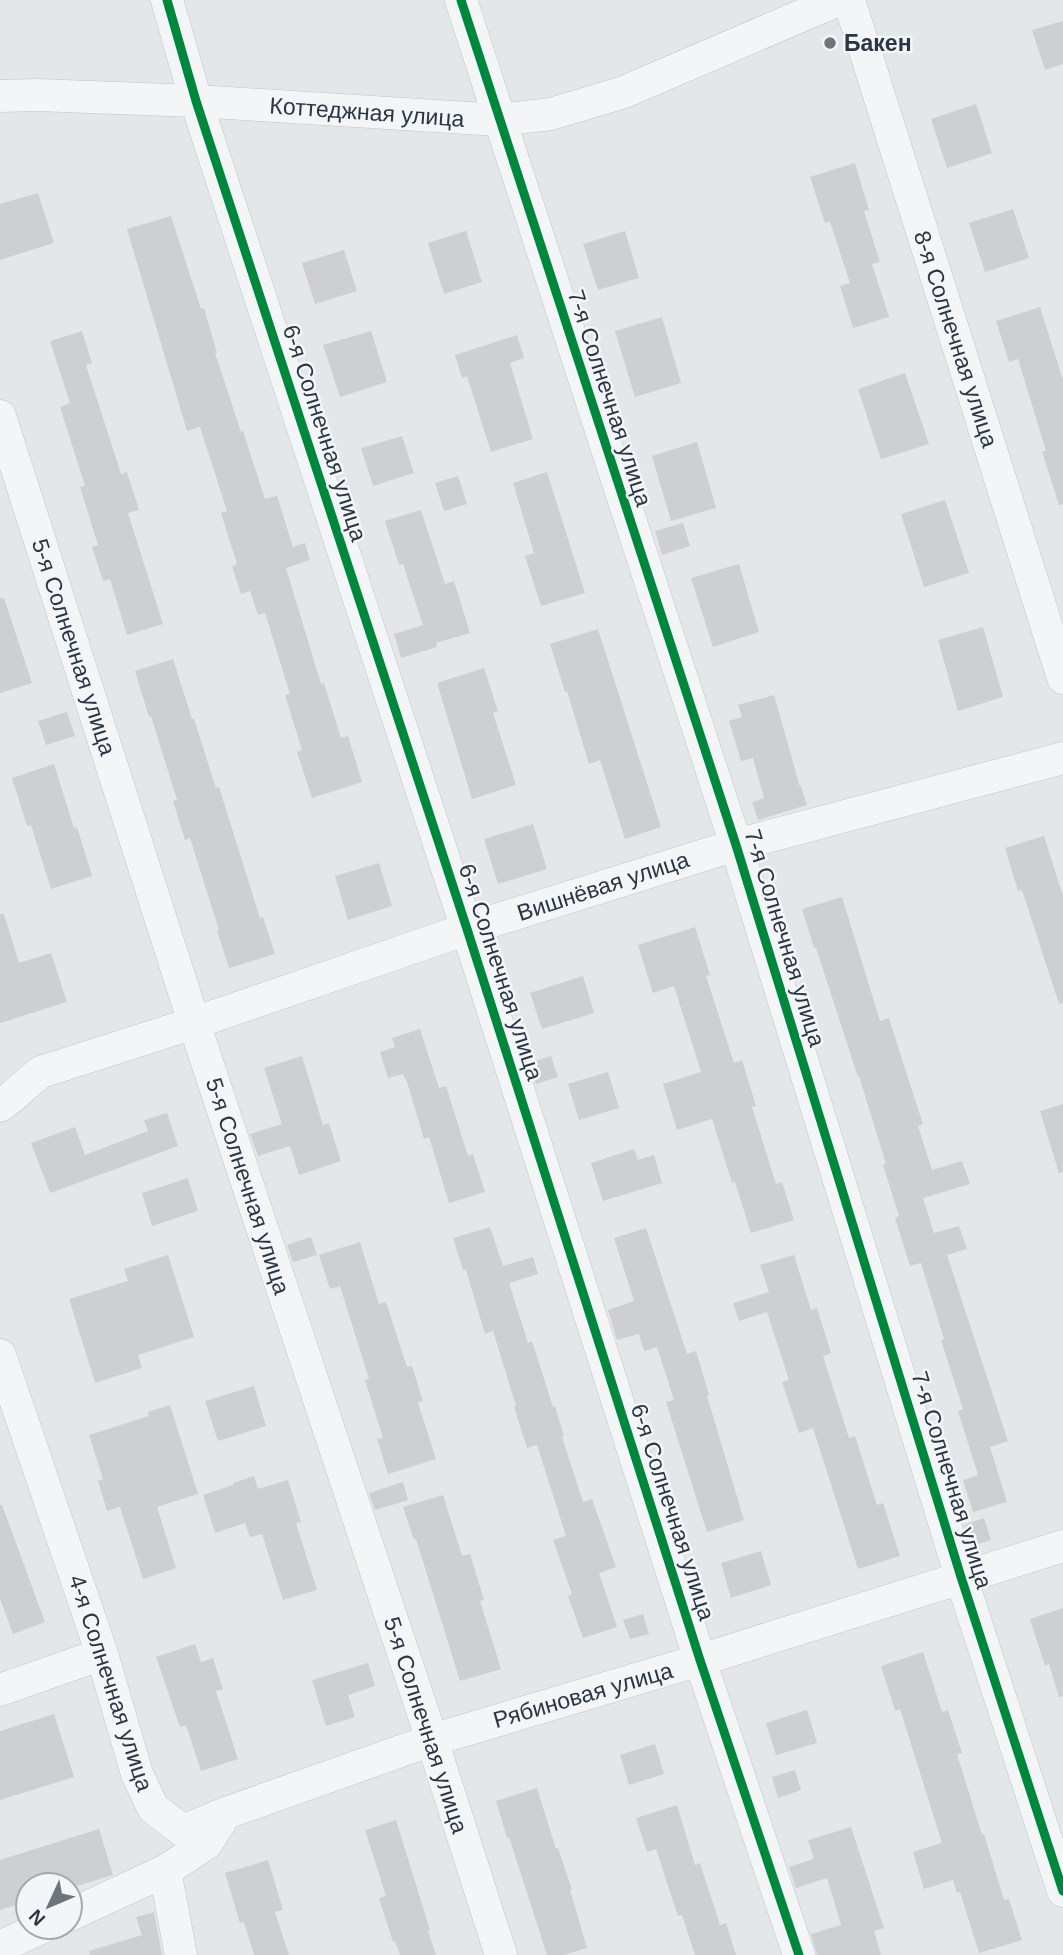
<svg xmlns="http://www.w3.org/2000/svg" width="1063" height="1955" font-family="Helvetica,sans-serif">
<rect width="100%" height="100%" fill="#e4e7e9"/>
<path fill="#cdcfd1" d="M 1063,21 L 1063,64 L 1045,70 L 1032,30 Z
M 976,104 L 992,153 L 947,168 L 931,119 Z
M 855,163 L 869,210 L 864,211 L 880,262 L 872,264 L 889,317 L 853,328 L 840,286 L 850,283 L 830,222 L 825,223 L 810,177 Z
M 38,193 L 54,243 L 0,260 L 0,204 Z
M 1013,209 L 1029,258 L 985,272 L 969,223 Z
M 171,216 L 201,309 L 204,308 L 217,353 L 215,353 L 241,432 L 243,431 L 265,499 L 277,496 L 293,547 L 305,543 L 310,560 L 286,568 L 321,684 L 324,683 L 341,738 L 348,736 L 362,782 L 312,798 L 297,752 L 302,750 L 285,695 L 290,694 L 265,613 L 258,615 L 250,591 L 241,594 L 232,566 L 237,564 L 221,513 L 227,511 L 200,427 L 187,431 L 127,229 Z
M 466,231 L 482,282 L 444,294 L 428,243 Z
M 625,231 L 639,278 L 598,290 L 583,244 Z
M 344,250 L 357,291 L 315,304 L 302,263 Z
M 1040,307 L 1063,380 L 1063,504 L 1059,505 L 1042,452 L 1046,451 L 1018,359 L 1009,362 L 996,321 Z
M 662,317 L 681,383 L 635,397 L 615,331 Z
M 82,331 L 92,363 L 86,365 L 121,474 L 127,472 L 139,510 L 128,513 L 163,624 L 127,635 L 110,579 L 103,581 L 92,547 L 98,545 L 80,487 L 85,486 L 60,407 L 70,403 L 50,341 Z
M 371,331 L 387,382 L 340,397 L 323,345 Z
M 517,335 L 524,358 L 510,363 L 533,439 L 491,452 L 467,376 L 462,378 L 455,355 Z
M 905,373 L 929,444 L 881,459 L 858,389 Z
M 402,436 L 414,473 L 373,486 L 361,448 Z
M 697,442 L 716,508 L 671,521 L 652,456 Z
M 547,472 L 585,593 L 541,606 L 525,556 L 534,553 L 513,483 Z
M 458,476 L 467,504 L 444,511 L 435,483 Z
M 945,500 L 969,573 L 924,587 L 901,514 Z
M 421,510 L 445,584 L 454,581 L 470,633 L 436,643 L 437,647 L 401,658 L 394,634 L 423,625 L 403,564 L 399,565 L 385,521 Z
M 683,523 L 690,546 L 662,555 L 655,531 Z
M 739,564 L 759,632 L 713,647 L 691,578 Z
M 0,598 L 4,598 L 32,683 L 0,693 Z
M 983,627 L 1003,697 L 958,711 L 938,640 Z
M 598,629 L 661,827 L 625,839 L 600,760 L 589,764 L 567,691 L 565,692 L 550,644 Z
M 173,659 L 192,719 L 194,719 L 216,788 L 219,787 L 260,918 L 263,917 L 275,954 L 229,968 L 217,931 L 219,930 L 190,838 L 185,840 L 173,801 L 177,800 L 151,716 L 149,717 L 135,671 Z
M 484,668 L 498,711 L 493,713 L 516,785 L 472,799 L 437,683 Z
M 774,695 L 800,787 L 801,786 L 807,805 L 758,820 L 752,802 L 764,798 L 753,758 L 741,761 L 729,721 L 742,717 L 738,705 Z
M 67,712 L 75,736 L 46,745 L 38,721 Z
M 54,764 L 74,828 L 77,827 L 92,876 L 51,889 L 31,825 L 27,826 L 12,778 Z
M 533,824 L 547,869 L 498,884 L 484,839 Z
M 1044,836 L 1063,896 L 1063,1003 L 1059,1004 L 1022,890 L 1018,891 L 1005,848 Z
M 379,863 L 392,906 L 348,920 L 335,876 Z
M 842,897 L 880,1021 L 889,1018 L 908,1078 L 923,1124 L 918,1126 L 932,1170 L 962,1161 L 970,1184 L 923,1198 L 934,1233 L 959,1226 L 967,1249 L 947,1255 L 1008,1441 L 990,1447 L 1007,1502 L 973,1512 L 963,1480 L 978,1475 L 958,1411 L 963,1409 L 941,1340 L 944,1339 L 921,1263 L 910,1266 L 895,1218 L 899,1216 L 883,1165 L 886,1164 L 859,1076 L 858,1077 L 816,948 L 814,948 L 802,909 Z
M 0,914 L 4,914 L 19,963 L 51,953 L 67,1002 L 0,1023 Z
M 695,927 L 710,975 L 706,976 L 734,1063 L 742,1060 L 756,1106 L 752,1107 L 776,1184 L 782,1182 L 794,1220 L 751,1233 L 735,1182 L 732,1183 L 712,1119 L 677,1130 L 663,1084 L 701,1072 L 674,986 L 653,993 L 638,945 Z
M 583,976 L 594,1013 L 542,1029 L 530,993 Z
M 420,1029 L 439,1088 L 446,1086 L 468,1156 L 473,1154 L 485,1192 L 449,1203 L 429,1137 L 424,1139 L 407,1082 L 403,1074 L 388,1078 L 380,1052 L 395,1047 L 392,1038 Z
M 302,1056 L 323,1125 L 329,1123 L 341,1161 L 299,1175 L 290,1146 L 258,1156 L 250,1134 L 282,1124 L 264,1068 Z
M 551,1056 L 558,1077 L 536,1084 L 529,1063 Z
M 608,1072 L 619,1108 L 579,1120 L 568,1084 Z
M 1063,1104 L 1063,1172 L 1059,1173 L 1040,1111 Z
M 167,1113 L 178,1146 L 50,1193 L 31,1143 L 75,1127 L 85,1155 L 148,1131 L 144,1120 Z
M 634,1149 L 638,1160 L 654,1155 L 662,1183 L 603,1201 L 591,1163 Z
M 188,1178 L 198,1211 L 152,1226 L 142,1193 Z
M 490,1227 L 503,1266 L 533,1257 L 538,1274 L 509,1283 L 528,1343 L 532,1341 L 553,1407 L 555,1406 L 564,1436 L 562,1437 L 583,1502 L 592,1499 L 616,1567 L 599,1573 L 617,1627 L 583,1638 L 568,1596 L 572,1594 L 553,1540 L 566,1536 L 537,1445 L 527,1448 L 514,1407 L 516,1406 L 493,1331 L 485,1334 L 466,1270 L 463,1270 L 453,1238 Z
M 646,1228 L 687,1354 L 696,1351 L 709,1395 L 707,1396 L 744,1520 L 707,1532 L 666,1402 L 674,1400 L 657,1347 L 644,1351 L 639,1334 L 617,1340 L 608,1310 L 634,1301 L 614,1238 Z
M 311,1237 L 317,1255 L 293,1262 L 287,1245 Z
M 360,1242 L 379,1304 L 386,1302 L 407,1367 L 412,1366 L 423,1401 L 418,1403 L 436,1459 L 388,1474 L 377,1439 L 383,1438 L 365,1380 L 369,1379 L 340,1286 L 330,1289 L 319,1255 Z
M 168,1255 L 194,1337 L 138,1355 L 142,1368 L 95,1383 L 69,1299 L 128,1281 L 124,1269 Z
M 794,1255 L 811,1310 L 817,1308 L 831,1353 L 823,1356 L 849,1438 L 855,1436 L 877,1505 L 883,1503 L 900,1556 L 858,1569 L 813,1428 L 799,1433 L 782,1382 L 789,1380 L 767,1312 L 739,1321 L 733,1303 L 769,1292 L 760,1265 Z
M 254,1386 L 266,1426 L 218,1441 L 205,1401 Z
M 170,1405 L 198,1494 L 157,1507 L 176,1568 L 143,1579 L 120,1507 L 107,1511 L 98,1481 L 103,1479 L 89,1435 L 149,1416 L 148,1412 Z
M 254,1476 L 258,1489 L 288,1480 L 301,1522 L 296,1523 L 317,1590 L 283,1600 L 262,1534 L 250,1537 L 245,1523 L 215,1533 L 203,1495 L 233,1485 L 233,1483 Z
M 403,1482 L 408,1500 L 375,1510 L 369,1493 Z
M 443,1495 L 462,1556 L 470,1554 L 484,1600 L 480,1601 L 501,1669 L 460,1681 L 416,1539 L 414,1540 L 403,1507 Z
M 0,1505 L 2,1505 L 45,1622 L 13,1634 L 0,1599 Z
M 984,1518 L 991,1540 L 971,1546 L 964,1525 Z
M 761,1551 L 771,1585 L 731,1598 L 721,1563 Z
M 1063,1608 L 1063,1696 L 1059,1697 L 1049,1664 L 1045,1666 L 1030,1619 Z
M 643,1614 L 649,1634 L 630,1639 L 623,1620 Z
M 195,1644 L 201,1662 L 213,1658 L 223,1689 L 216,1691 L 238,1759 L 201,1771 L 186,1725 L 180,1727 L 156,1657 Z
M 923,1652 L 942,1712 L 948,1710 L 962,1753 L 957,1754 L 982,1835 L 984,1834 L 1004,1900 L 1009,1899 L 1022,1940 L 979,1953 L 960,1892 L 957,1893 L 953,1880 L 924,1889 L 913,1852 L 942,1843 L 900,1709 L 895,1711 L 881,1666 Z
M 368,1663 L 375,1686 L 348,1695 L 355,1717 L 326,1726 L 312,1680 Z
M 807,1710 L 817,1743 L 776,1755 L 766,1723 Z
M 54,1714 L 74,1777 L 0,1800 L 0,1731 Z
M 655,1744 L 664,1774 L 629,1785 L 620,1755 Z
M 795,1770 L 801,1790 L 778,1798 L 772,1777 Z
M 537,1788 L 556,1849 L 558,1848 L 572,1890 L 570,1890 L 587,1948 L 564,1955 L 547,1955 L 509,1837 L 507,1838 L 496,1801 Z
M 677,1805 L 695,1865 L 700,1863 L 720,1925 L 726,1923 L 736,1955 L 695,1955 L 682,1915 L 678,1916 L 656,1849 L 647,1852 L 636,1818 Z
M 396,1820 L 430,1930 L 428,1931 L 436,1955 L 400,1955 L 395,1941 L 393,1942 L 379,1898 L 386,1896 L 365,1830 Z
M 851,1827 L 884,1928 L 874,1931 L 881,1955 L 817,1955 L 811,1934 L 841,1925 L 827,1878 L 796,1888 L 789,1867 L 814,1859 L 808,1840 Z
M 99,1829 L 113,1875 L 70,1888 L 70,1885 L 28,1885 L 28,1901 L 0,1910 L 0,1860 Z
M 268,1860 L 283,1910 L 275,1912 L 289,1955 L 254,1955 L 244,1922 L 240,1923 L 225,1873 Z
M 154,1912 L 162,1955 L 90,1955 L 89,1951 L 142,1935 L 136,1917 Z"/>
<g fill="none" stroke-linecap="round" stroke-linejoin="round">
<g stroke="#c2c5c7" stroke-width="33">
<path id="minor" d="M 167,0 L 196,101 L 467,929 L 700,1660 L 799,1955
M 461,0 L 736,845 L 961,1577 L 1063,1891
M 849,0 L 1063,678
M 0,96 L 37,95 L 196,101 L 499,120 L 551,114 L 624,92 L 838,0
M 0,416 L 194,1023 L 432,1740 L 501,1955
M 0,1106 C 15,1096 26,1083 41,1072 L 194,1023 L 467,929 L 736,845 L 1063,758
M 0,1355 L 102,1654 L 137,1774 L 153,1808 L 183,1831 L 226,1813 L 206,1844 L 165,1871 L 181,1955
M 0,1690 L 102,1654
M 226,1813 L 432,1740 L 700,1660 L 1063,1546
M 70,1915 L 165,1871
M 0,1947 L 43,1927"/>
</g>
<use href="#minor" stroke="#f4f5f6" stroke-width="32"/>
<g stroke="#f3f6f8" stroke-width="13">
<path id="cycleway" d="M 167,0 L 196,101 L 467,929 L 700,1660 L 799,1955
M 461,0 L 736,845 L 961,1577 L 1063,1891"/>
</g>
<use href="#cycleway" stroke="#00873e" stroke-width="9"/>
</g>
<circle fill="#6c747c" stroke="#f3f6f8" stroke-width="2.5" cx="830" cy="43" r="7"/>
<g text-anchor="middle" stroke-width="5" stroke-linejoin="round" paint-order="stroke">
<g font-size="23" font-weight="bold" fill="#2c3642" stroke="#f3f6f8" text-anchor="start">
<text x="844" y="51">Бакен</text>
</g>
<g font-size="23" fill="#2c3642" stroke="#f3f6f8">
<text transform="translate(367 112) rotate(4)" y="8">Коттеджная улица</text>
<text transform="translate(956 339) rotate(72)" y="8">8-я Солнечная улица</text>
<text transform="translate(610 398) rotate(72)" y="8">7-я Солнечная улица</text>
<text transform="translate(325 433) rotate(72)" y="8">6-я Солнечная улица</text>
<text transform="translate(74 647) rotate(72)" y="8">5-я Солнечная улица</text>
<text transform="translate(603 886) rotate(-18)" y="8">Вишнёвая улица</text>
<text transform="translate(785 938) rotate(73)" y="8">7-я Солнечная улица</text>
<text transform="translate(501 972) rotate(72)" y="8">6-я Солнечная улица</text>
<text transform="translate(248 1186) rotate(72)" y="8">5-я Солнечная улица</text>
<text transform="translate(952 1480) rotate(73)" y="8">7-я Солнечная улица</text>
<text transform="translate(673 1512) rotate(72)" y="8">6-я Солнечная улица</text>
<text transform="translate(111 1683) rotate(72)" y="8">4-я Солнечная улица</text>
<text transform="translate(583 1695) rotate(-16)" y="8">Рябиновая улица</text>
<text transform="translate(426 1725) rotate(72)" y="8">5-я Солнечная улица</text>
</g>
</g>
<g transform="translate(49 1906) rotate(226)"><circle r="33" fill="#f3f6f8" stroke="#a3a9af" stroke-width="2"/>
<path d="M0-5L12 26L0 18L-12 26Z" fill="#6c747c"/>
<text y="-10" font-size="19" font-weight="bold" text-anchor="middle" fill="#2c3642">N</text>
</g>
</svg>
